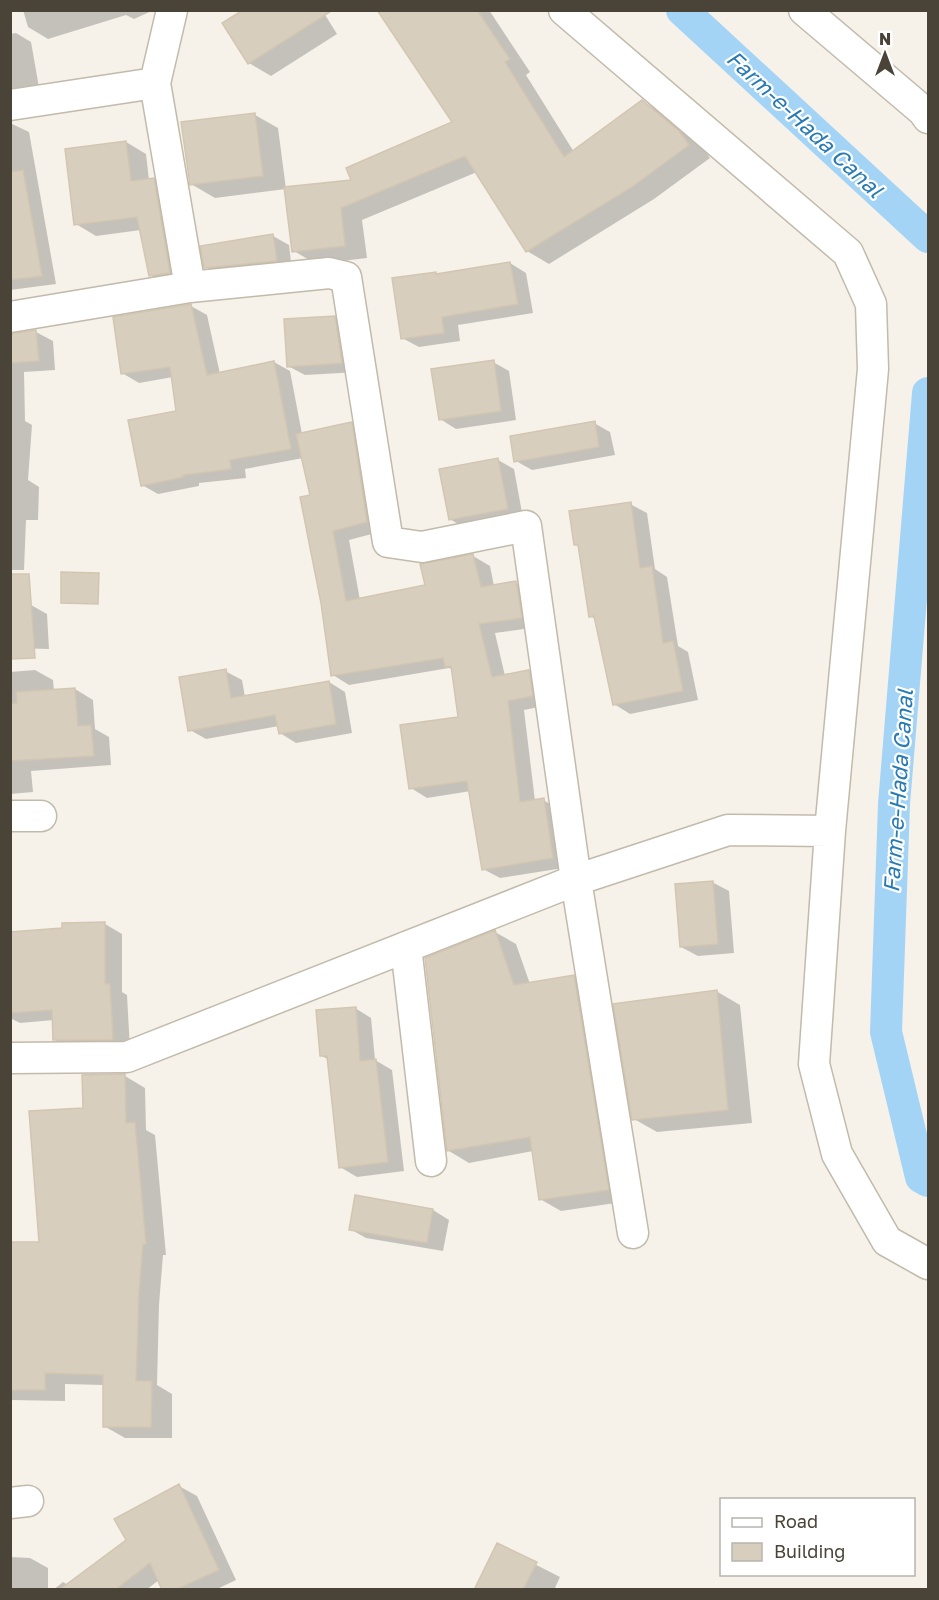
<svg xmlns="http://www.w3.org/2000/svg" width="939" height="1600" font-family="'Golos Text',sans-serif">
<rect width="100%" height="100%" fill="#f6f2ea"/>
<path fill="#0003" d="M 23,10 L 154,10 L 134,19 L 126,15 L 48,39 L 28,27 Z
M 322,10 L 337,34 L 271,76 L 249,63 Z
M 379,10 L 489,10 L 530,72 L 526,75 L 574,152 L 642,101 L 664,114 L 701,145 L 710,158 L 654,199 L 549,264 L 527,251 L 477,172 L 362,220 L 367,258 L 316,264 L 294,251 L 286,189 L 215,198 L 191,184 L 255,115 L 278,128 L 286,189 L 354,181 L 455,123 Z
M 16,33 L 31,42 L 40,93 L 10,105 L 10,34 Z
M 10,123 L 29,132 L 56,284 L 10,290 Z
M 126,142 L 146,154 L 149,180 L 154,180 L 174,192 L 190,284 L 171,287 L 150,275 L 141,230 L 96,236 L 76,224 Z
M 273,236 L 289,245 L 292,270 L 222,277 L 206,267 Z
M 510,263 L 526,273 L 533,313 L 458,325 L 460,341 L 419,347 L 402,338 L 435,273 L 439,275 Z
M 191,306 L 207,315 L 220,374 L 274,362 L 290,371 L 302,434 L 351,424 L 368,433 L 383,531 L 349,540 L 360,600 L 426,586 L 473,556 L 490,566 L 494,586 L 516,583 L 533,592 L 538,627 L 495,633 L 505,676 L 529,672 L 545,682 L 549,705 L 524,710 L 535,801 L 543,800 L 560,810 L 570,867 L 500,878 L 483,869 L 471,791 L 427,798 L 411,788 L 460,718 L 453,670 L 449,668 L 349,685 L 333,675 L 312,496 L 303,458 L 245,469 L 246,478 L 199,483 L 199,486 L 158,494 L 142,485 L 177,413 L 173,377 L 139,383 L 122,373 Z
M 334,317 L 351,326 L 358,372 L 305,375 L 288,366 Z
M 36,332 L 53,341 L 55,370 L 24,372 L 25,421 L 32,425 L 28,480 L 39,487 L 38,520 L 26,520 L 24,570 L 10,570 L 10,335 Z
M 493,362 L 509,371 L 516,420 L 456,429 L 440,419 Z
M 594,423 L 610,432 L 615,455 L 532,470 L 516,461 Z
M 498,460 L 514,469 L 523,518 L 466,529 L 450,519 Z
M 630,504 L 647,513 L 655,569 L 667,577 L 678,646 L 688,652 L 698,700 L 630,714 L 614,704 L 597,620 L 590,616 L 580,546 L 576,544 Z
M 31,605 L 47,614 L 49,649 L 10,648 Z
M 35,670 L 53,680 L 54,691 L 75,689 L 93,700 L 95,729 L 109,737 L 111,765 L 31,771 L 33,792 L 10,794 L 10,672 Z
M 225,671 L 242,680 L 245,697 L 329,682 L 345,692 L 352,733 L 296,743 L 280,733 L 279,726 L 206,739 L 190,730 Z
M 712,882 L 729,891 L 734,953 L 698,956 L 681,947 Z
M 105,924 L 122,934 L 122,992 L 127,995 L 130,1049 L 72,1050 L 55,1040 L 54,1020 L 20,1023 L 10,1018 L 10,934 Z
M 495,932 L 516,944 L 530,984 L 574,977 L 594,989 L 629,1201 L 561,1211 L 540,1199 L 533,1151 L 469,1163 L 449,1151 Z
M 716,991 L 740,1005 L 752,1123 L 657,1132 L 634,1119 Z
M 355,1008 L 371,1018 L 375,1060 L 392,1070 L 404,1171 L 357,1177 L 340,1167 L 329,1060 L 322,1056 Z
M 125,1076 L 145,1088 L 146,1130 L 155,1135 L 166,1255 L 163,1255 L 159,1305 L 157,1385 L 172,1394 L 172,1438 L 125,1438 L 104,1426 L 104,1385 L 65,1384 L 65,1401 L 10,1400 L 10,1243 L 40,1243 L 85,1109 Z
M 433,1210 L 449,1220 L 443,1251 L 366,1238 L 350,1229 Z
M 179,1486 L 197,1496 L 236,1580 L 215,1590 L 164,1590 L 159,1580 L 146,1590 L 53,1590 L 63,1582 L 68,1585 L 128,1540 Z
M 497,1545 L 560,1577 L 554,1590 L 475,1590 Z
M 10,1557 L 30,1558 L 48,1568 L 48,1590 L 10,1590 Z"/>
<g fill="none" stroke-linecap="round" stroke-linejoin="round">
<path stroke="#a4d4f5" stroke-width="32" d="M 682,10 L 928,237
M 928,393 L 894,804 L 886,1032 L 921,1177 L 928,1181"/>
</g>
<path fill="#d8cebe" stroke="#d3c6b1" stroke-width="1.5" d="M 243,10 L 333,10 L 248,64 L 222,23 Z
M 377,10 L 477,10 L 510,59 L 505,62 L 564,157 L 642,100 L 679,131 L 689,145 L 632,187 L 526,252 L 465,156 L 341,208 L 345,246 L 292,252 L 284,187 L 351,180 L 346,168 L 452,122 Z
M 255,113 L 263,176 L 190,185 L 181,122 Z
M 126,141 L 131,181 L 154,178 L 170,273 L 149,276 L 137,217 L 74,225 L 65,149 Z
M 23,170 L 42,276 L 10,280 L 10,172 Z
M 273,234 L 277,261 L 204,268 L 200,246 Z
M 510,262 L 518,304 L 442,317 L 444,333 L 401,339 L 392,278 L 436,272 L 436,274 Z
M 191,304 L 207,375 L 274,361 L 291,449 L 230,460 L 231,469 L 183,475 L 184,477 L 141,486 L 128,420 L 176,411 L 170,367 L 121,374 L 113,317 Z
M 335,316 L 342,363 L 287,367 L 284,319 Z
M 36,330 L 39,361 L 10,363 L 10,334 Z
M 494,360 L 501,411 L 439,420 L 431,369 Z
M 595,421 L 599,447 L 514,462 L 510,436 Z
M 352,422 L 367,522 L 333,531 L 346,601 L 425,585 L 420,564 L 473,554 L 481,587 L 516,581 L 522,618 L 479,624 L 492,677 L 529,670 L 533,696 L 508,701 L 520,802 L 544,798 L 553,858 L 482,870 L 467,781 L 409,789 L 400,725 L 458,717 L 451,666 L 445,667 L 443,658 L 331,676 L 321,603 L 300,497 L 310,495 L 296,434 Z
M 498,458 L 508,509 L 449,520 L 439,469 Z
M 631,502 L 640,568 L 652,566 L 663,643 L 673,641 L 683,691 L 613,705 L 594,616 L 589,617 L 578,545 L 574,545 L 569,511 Z
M 61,572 L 99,573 L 98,604 L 61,603 Z
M 10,574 L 29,574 L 35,658 L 10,659 Z
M 226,669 L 231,698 L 329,681 L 336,724 L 279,734 L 275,715 L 188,731 L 179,677 Z
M 75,688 L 78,726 L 91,725 L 94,756 L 10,761 L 10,704 L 17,703 L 16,692 Z
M 713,881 L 718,944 L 680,947 L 675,884 Z
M 105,922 L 105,984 L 110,984 L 113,1040 L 53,1040 L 52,1010 L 10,1013 L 10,932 L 62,928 L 62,923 Z
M 495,930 L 514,985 L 574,975 L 609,1190 L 539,1200 L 530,1137 L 447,1151 L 425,958 Z
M 717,990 L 728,1110 L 632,1120 L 613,1004 Z
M 356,1007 L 360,1061 L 376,1059 L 388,1162 L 339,1168 L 327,1056 L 320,1056 L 316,1010 Z
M 125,1074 L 126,1123 L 135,1122 L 146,1244 L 143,1244 L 139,1292 L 136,1381 L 152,1381 L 151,1427 L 103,1427 L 103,1375 L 45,1373 L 45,1390 L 10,1390 L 10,1242 L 39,1242 L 29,1111 L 83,1108 L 82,1075 Z
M 355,1195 L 433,1209 L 427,1243 L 349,1230 Z
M 179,1484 L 219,1570 L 175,1590 L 162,1590 L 150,1563 L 115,1590 L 59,1590 L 126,1540 L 114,1519 Z
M 497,1543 L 537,1562 L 523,1590 L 474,1590 Z"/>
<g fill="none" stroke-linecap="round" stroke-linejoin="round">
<g stroke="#c2baab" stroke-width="33">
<path id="minor" d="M 172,10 L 155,83 L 190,287
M 564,10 L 848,253 L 871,304 L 873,369 L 830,831 L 814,1064 L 837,1154 L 887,1241 L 928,1264
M 804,10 L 923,111 L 928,118
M 10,105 L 155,83
M 10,317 L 190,287 L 329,273 L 346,277 L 388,542 L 422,547 L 526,526 L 576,880 L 633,1233
M 10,816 L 41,816
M 406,947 L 431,1161
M 10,1058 L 127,1057 L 576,880 L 728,830 L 830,831
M 10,1503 L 28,1501"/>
</g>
<use href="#minor" stroke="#fff" stroke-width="30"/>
</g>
<g text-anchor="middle" stroke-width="4.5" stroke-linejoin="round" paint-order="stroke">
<g font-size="22" font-style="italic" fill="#287ab4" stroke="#fff">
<text transform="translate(805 124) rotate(43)" y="8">Farm-e-Hada Canal</text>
<text transform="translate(898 791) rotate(-86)" y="8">Farm-e-Hada Canal</text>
</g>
</g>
<rect width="939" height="1600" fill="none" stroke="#4a4337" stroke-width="24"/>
<rect x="720" y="1498" width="195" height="78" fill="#ffffff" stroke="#b7b4af" stroke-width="1.5"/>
<rect x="732" y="1518" width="30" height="9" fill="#ffffff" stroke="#b7b4af" stroke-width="1.5"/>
<text x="774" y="1528" font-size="18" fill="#4a4337">Road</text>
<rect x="732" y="1543" width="30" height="18" fill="#d8cebe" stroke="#b7b4af" stroke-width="1.5"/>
<text x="774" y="1558" font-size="18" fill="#4a4337">Building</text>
<g transform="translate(885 54)" stroke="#ffffff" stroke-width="4.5" paint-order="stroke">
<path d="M0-4.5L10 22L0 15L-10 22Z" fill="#4a4337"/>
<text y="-9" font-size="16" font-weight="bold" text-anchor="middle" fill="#4a4337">N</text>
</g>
</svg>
